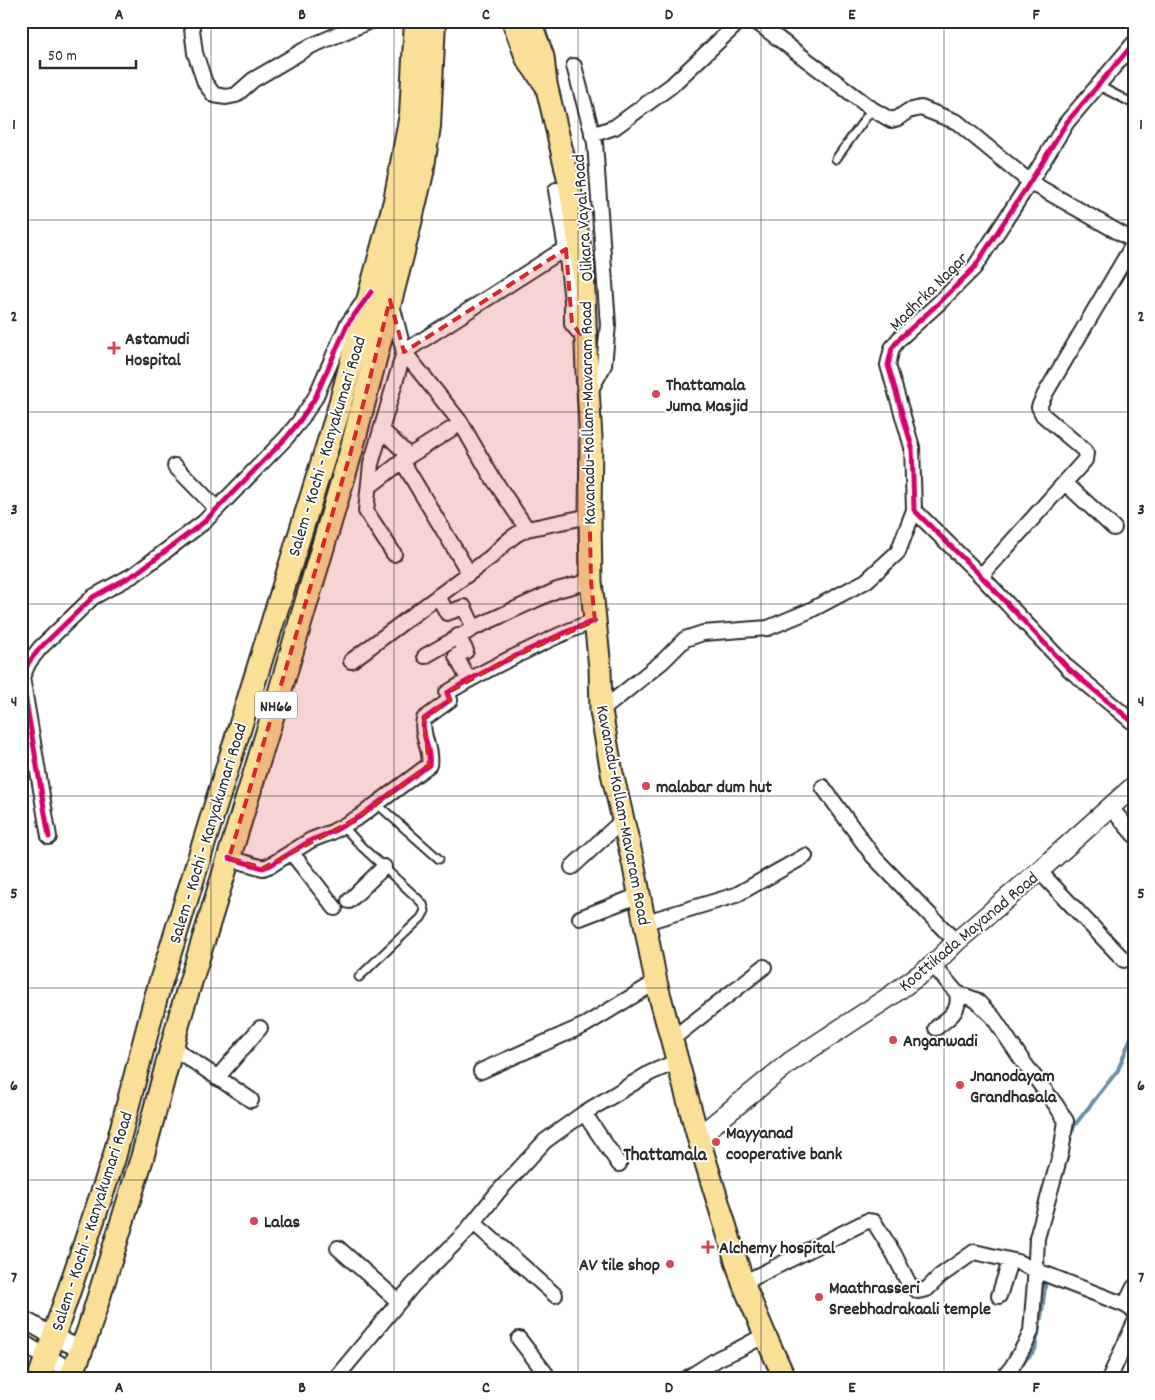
<svg xmlns="http://www.w3.org/2000/svg" width="1155" height="1400" font-family="Dekko,sans-serif">
<rect width="100%" height="100%" fill="#fff"/>
<filter id="ink" filterUnits="userSpaceOnUse"><feTurbulence type="fractalNoise" baseFrequency=".02" numOctaves="2"/><feDisplacementMap in="SourceGraphic" scale="10" xChannelSelector="R" yChannelSelector="G"/><feConvolveMatrix kernelMatrix="1 2 1 2 8 2 1 2 1" color-interpolation-filters="sRGB"/></filter>
<g filter="url(#ink)">
<g fill="none" stroke-linecap="round" stroke-linejoin="round">
<path stroke="#6a8fa4" stroke-width="4" d="M 1069,1142 L 1074,1126 L 1118,1070 L 1134,1030
M 1043,1255 L 1044,1270
M 1019,1367 L 1035,1350 L 1042,1311 L 1046,1279"/>
<g stroke="#2b2b2b" stroke-width="11">
<path id="service" d="M 1097,85 L 1134,104
M 836,159 L 872,109
M 377,804 L 439,859
M 343,826 L 362,847 L 417,898 L 423,904 L 425,911 L 421,918 L 359,977"/>
</g>
<g stroke="#2b2b2b" stroke-width="18">
<path id="minor" d="M 191,21 L 195,53 L 205,83 L 214,95 L 226,97 L 236,95 L 253,80 L 311,46 L 370,21
M 755,21 L 872,109 L 891,120 L 898,118 L 908,111 L 921,108 L 957,122 L 1030,182 L 1134,241
M 1134,43 L 1067,122 L 1030,182 L 974,268 L 941,301 L 899,339 L 892,348 L 888,365 L 912,447 L 914,510 L 981,576 L 1069,669 L 1134,723
M 574,66 L 595,143 L 608,325 L 604,365 L 589,393
M 592,135 L 615,127 L 671,86 L 738,23 L 744,21
M 556,190 L 566,249
M 392,305 L 404,352 L 461,423 L 490,474 L 527,529
M 382,430 L 409,456
M 402,461 L 469,573
M 175,466 L 217,509
M 1065,483 L 1114,528
M 369,487 L 409,456 L 461,423
M 394,554 L 366,511 L 371,464 L 404,352 L 553,256 L 566,249 L 572,301 L 572,324 L 586,340
M 981,576 L 1085,460 L 1086,453 L 1084,450 L 1043,415 L 1039,407 L 1045,394 L 1134,243
M 438,596 L 447,613 L 464,607 L 474,628
M 458,636 L 466,651 L 456,656 L 468,679
M 425,656 L 474,628 L 557,590 L 591,581
M 351,661 L 491,557 C 502,546 512,535 527,529 L 590,516
M 601,711 L 663,661 L 685,639 L 703,633 L 768,628 L 809,611 L 866,581 L 898,552 L 914,510
M 823,787 L 873,856 L 956,942
M 1110,807 L 1134,835
M 49,837 L 22,677 L 29,662 L 40,648 L 93,597 L 135,574 L 204,522 L 286,438 L 299,422 L 315,398 L 347,325 L 362,304
M 291,852 L 335,908
M 229,858 L 263,868 L 271,865 L 311,840 L 332,832 L 359,817 L 429,765 C 432,748 420,735 424,719 L 450,700 L 447,693 C 474,676 503,662 532,648 C 553,638 573,628 595,621
M 572,867 L 624,819
M 1039,871 L 1124,960
M 349,901 L 384,867
M 580,918 L 640,895
M 646,922 L 736,895 L 805,856
M 933,965 L 957,993 L 976,1000 L 993,1017 L 1024,1063 L 1056,1105 L 1066,1121 L 1061,1152 L 1037,1238 L 1035,1281 L 1031,1331 L 1027,1341 L 1012,1367 L 1002,1379
M 936,1028 C 949,1017 961,1012 957,993
M 672,1039 L 764,967
M 172,1047 L 251,1100
M 481,1071 L 585,1025 L 656,982
M 217,1078 L 260,1028
M 584,1113 L 619,1164
M 474,1223 L 555,1295
M 338,1248 L 399,1302
M 743,1283 L 867,1221 L 874,1222 L 894,1254 L 909,1284 L 918,1291 L 927,1289 L 940,1276 L 974,1252 L 1018,1262 L 1035,1270 L 1125,1305 L 1134,1311
M 999,1296 L 1010,1261
M 1125,1305 L 1134,1287
M 519,1339 L 550,1379
M 335,1379 L 413,1285 L 465,1233 L 498,1192 L 545,1141 L 584,1113 L 650,1073 L 678,1061
M 686,1379 L 719,1358 L 739,1349 L 765,1335
M 1109,1379 L 1134,1324"/>
</g>
<g stroke="#2b2b2b" stroke-width="20">
<path id="tertiary" d="M 21,1318 L 54,1337 L 81,1349
M 21,1342 L 47,1358 L 73,1371"/>
</g>
<g stroke="#2b2b2b" stroke-width="22">
<path id="secondary" d="M 698,1137 L 790,1062 L 886,999 L 933,965 L 956,942 L 1039,871 L 1134,786"/>
</g>
<g stroke="#2b2b2b" stroke-width="25">
<path id="primary" d="M 513,21 L 527,59 L 545,84
M 530,21 L 543,57 L 546,84 L 568,177 L 583,267 L 587,372 L 591,438 L 590,516 L 591,581 L 600,668 L 601,711 L 612,773 L 633,862 L 656,982 L 698,1137 L 743,1283 L 765,1335 L 785,1379"/>
</g>
<g stroke="#2b2b2b" stroke-width="26">
<path id="trunk" d="M 39,1379 L 114,1158 L 156,997 L 338,412 L 395,201 L 411,115 L 416,21
M 70,1379 L 88,1332 L 142,1158 L 181,1013 L 278,698 L 350,455 L 403,252 L 422,173 L 429,126 L 434,21"/>
</g>
<use href="#service" stroke="#fff" stroke-width="7"/>
<use href="#minor" stroke="#fff" stroke-width="14"/>
<use href="#tertiary" stroke="#fff" stroke-width="16"/>
<use href="#secondary" stroke="#fff" stroke-width="19"/>
<use href="#primary" stroke="#fadf96" stroke-width="21"/>
<use href="#trunk" stroke="#fadf96" stroke-width="22"/>
<g stroke="#fff" stroke-width="8">
<path id="cycleway" d="M 1134,43 L 1067,122 L 1030,182 L 974,268 L 941,301 L 899,339 L 892,348 L 888,365 L 912,447 L 914,510 L 981,576 L 1069,669 L 1134,723
M 49,837 L 22,677 L 29,662 L 40,648 L 93,597 L 135,574 L 204,522 L 286,438 L 299,422 L 315,398 L 347,325 L 371,292
M 229,858 L 263,868 L 271,865 L 311,840 L 332,832 L 359,817 L 429,765 C 432,748 420,735 424,719 L 450,700 L 447,693 C 474,676 503,662 532,648 C 553,638 573,628 595,621"/>
</g>
<use href="#cycleway" stroke="#d6006c" stroke-width="5"/>
</g>
</g>
<path fill="#d62828" fill-opacity="0.2" stroke="#d62828" stroke-width="4" stroke-dasharray="10 6" stroke-linejoin="round" d="M 566,249 L 572,324 L 586,340 L 591,581 L 595,621 L 508,659 L 447,693 L 450,700 L 424,719 L 429,765 L 359,817 L 263,868 L 229,858 L 350,455 L 390,300 L 404,352 Z"/>
<path fill="none" stroke="#2b2b2b" stroke-width="1" stroke-opacity="0.55" d="M 211,21 L 211,1379M 394,21 L 394,1379M 578,21 L 578,1379M 761,21 L 761,1379M 944,21 L 944,1379M 21,220 L 1134,220M 21,412 L 1134,412M 21,604 L 1134,604M 21,796 L 1134,796M 21,988 L 1134,988M 21,1180 L 1134,1180"/>
<g fill="#d1495b" stroke="#fff" stroke-width="2">
<path d="M111.5 340.5h5v5h5v5h-5v5h-5v-5h-5v-5h5z"/>
<circle cx="656" cy="394" r="5"/>
<circle cx="646" cy="786" r="5"/>
<circle cx="893" cy="1040" r="5"/>
<circle cx="960" cy="1085" r="5"/>
<circle cx="716" cy="1142" r="5"/>
<circle cx="254" cy="1221" r="5"/>
<path d="M705.5 1239.5h5v5h5v5h-5v5h-5v-5h-5v-5h5z"/>
<circle cx="670" cy="1264" r="5"/>
<circle cx="819" cy="1297" r="5"/>
</g>
<g text-anchor="middle" stroke-width="4" stroke-linejoin="round" paint-order="stroke">
<rect fill="#fff" stroke="#6b6b6b" stroke-width="1" x="255" y="691.5" width="42" height="27" rx="4"/>
<g font-size="16" font-weight="bold" fill="#2b2b2b">
<text x="276" y="711">NH66</text>
</g>
<g font-size="18" fill="#2b2b2b" stroke="#fff">
<text transform="translate(582 218) rotate(-94)" y="6">Olikara Vayal Road</text>
<text transform="translate(928 291) rotate(-45)" y="6">Madhrka Nagar</text>
<text transform="translate(587 413) rotate(-91)" y="6">Kavanadu-Kollam-Mavaram Road</text>
<text transform="translate(326 446) rotate(-73)" y="6">Salem - Kochi - Kanyakumari Road</text>
<text transform="translate(624 815) rotate(79)" y="6">Kavanadu-Kollam-Mavaram Road</text>
<text transform="translate(207 833) rotate(-73)" y="6">Salem - Kochi - Kanyakumari Road</text>
<text transform="translate(968 931) rotate(-40)" y="6">Koottikada Mayanad Road</text>
<text transform="translate(91 1221) rotate(-72)" y="6">Salem - Kochi - Kanyakumari Road</text>
</g>
<g font-size="18" font-weight="bold" fill="#2b2b2b" stroke="#fff" text-anchor="start">
<text x="125" y="344">Astamudi<tspan x="125" dy="21">Hospital</tspan></text>
<text x="666" y="390">Thattamala<tspan x="666" dy="21">Juma Masjid</tspan></text>
<text x="656" y="792">malabar dum hut</text>
<text x="903" y="1046">Anganwadi</text>
<text x="970" y="1081">Jnanodayam<tspan x="970" dy="21">Grandhasala</tspan></text>
<text x="726" y="1138">Mayyanad<tspan x="726" dy="21">cooperative bank</tspan></text>
<text x="264" y="1227">Lalas</text>
<text x="719" y="1253">Alchemy hospital</text>
<text x="660" y="1270" text-anchor="end">AV tile shop</text>
<text x="829" y="1293">Maathrasseri<tspan x="829" dy="21">Sreebhadrakaali temple</tspan></text>
</g>
<g font-size="19" font-weight="bold" fill="#2b2b2b" stroke="#fff">
<text x="665" y="1160">Thattamala</text>
</g>
</g>
<rect width="1155" height="1400" fill="none" stroke="#fff" stroke-width="55"/>
<path d="M40 60v8h96v-8" fill="none" stroke="#2b2b2b" stroke-width="2.5"/>
<text x="48" y="60" font-size="15" fill="#2b2b2b" stroke="#ffffff" stroke-width="4" paint-order="stroke">50 m</text>
<rect x="28" y="28" width="1100" height="1344" fill="none" stroke="#2b2b2b" stroke-width="2"/>
<g font-size="16" text-anchor="middle" font-weight="bold" fill="#2b2b2b">
<text x="119" y="19">A</text>
<text x="302" y="19">B</text>
<text x="486" y="19">C</text>
<text x="669" y="19">D</text>
<text x="852" y="19">E</text>
<text x="1036" y="19">F</text>
<text x="14" y="129">1</text>
<text x="1141" y="129">1</text>
<text x="14" y="321">2</text>
<text x="1141" y="321">2</text>
<text x="14" y="514">3</text>
<text x="1141" y="514">3</text>
<text x="14" y="706">4</text>
<text x="1141" y="706">4</text>
<text x="14" y="898">5</text>
<text x="1141" y="898">5</text>
<text x="14" y="1090">6</text>
<text x="1141" y="1090">6</text>
<text x="14" y="1282">7</text>
<text x="1141" y="1282">7</text>
<text x="119" y="1392">A</text>
<text x="302" y="1392">B</text>
<text x="486" y="1392">C</text>
<text x="669" y="1392">D</text>
<text x="852" y="1392">E</text>
<text x="1036" y="1392">F</text>
</g>
</svg>
